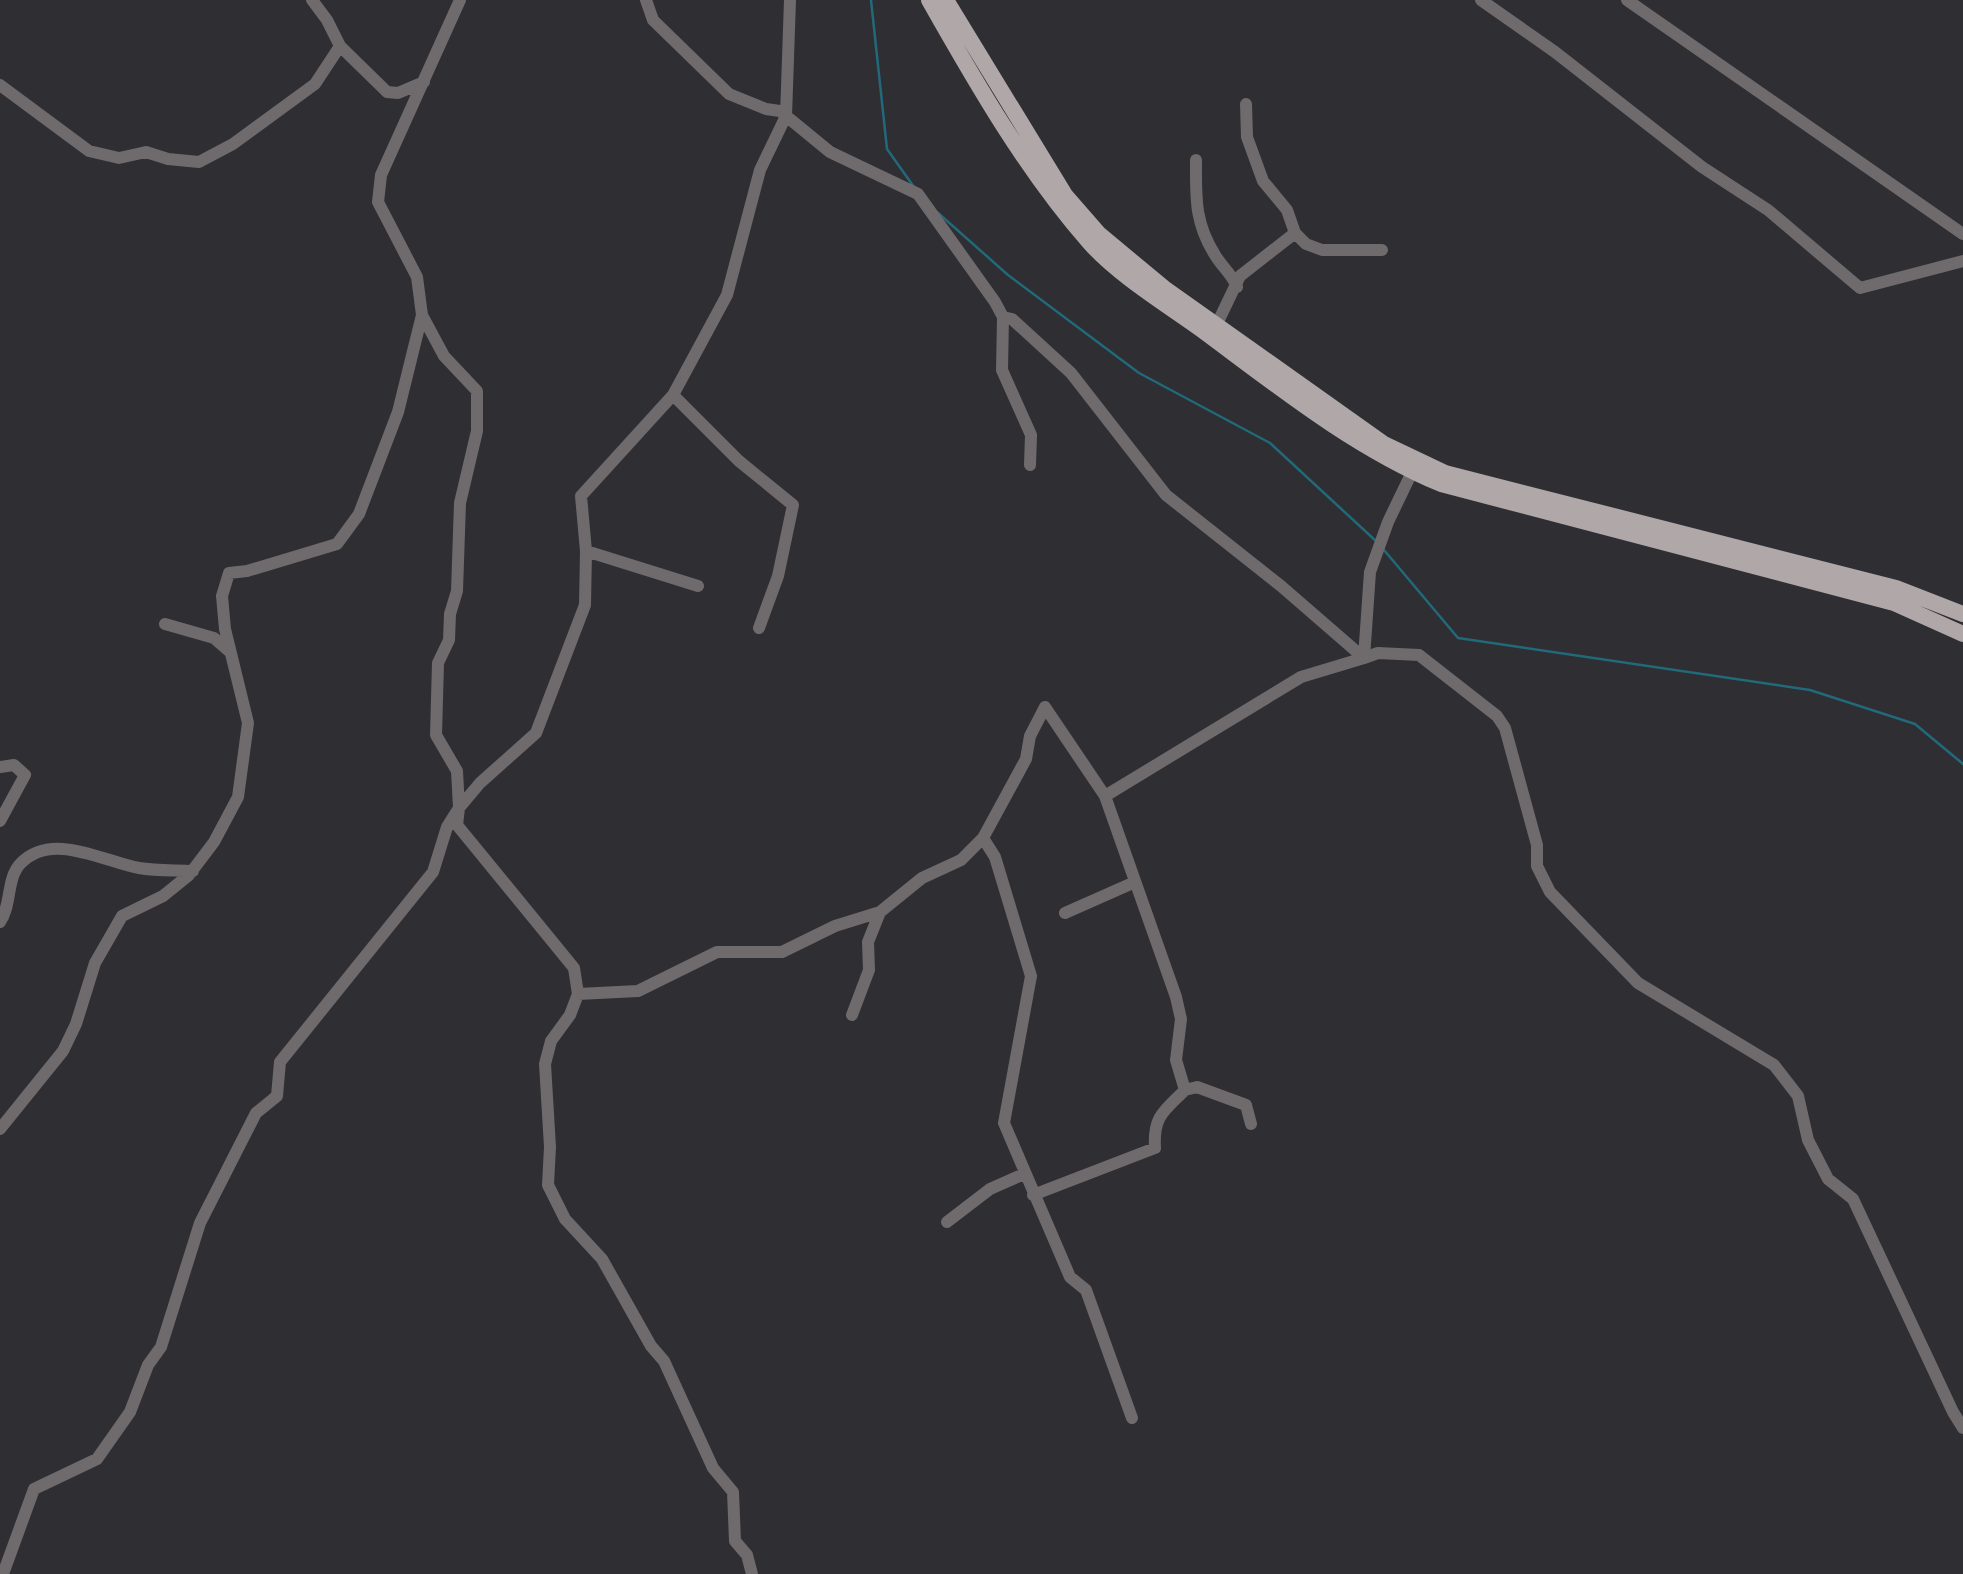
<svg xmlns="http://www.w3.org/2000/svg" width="1963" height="1574" font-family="'PT Serif',serif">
<rect width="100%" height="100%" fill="#2e2e33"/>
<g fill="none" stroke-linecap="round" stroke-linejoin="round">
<path stroke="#22697a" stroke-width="2.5" d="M 871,0 L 887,149 L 914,187
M 937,212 L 1008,275 L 1139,373 L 1270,443 L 1377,542
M 1384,550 L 1458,638 L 1810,690 L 1915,724 L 1963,764"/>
<path stroke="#6f6b6c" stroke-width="12" d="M 312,0 L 327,20 L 340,46
M 646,0 L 653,20 L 729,94 L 766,109 L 780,111 L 830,152 L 918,194 L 995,302 L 1003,317 L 1012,319 L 1071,373 L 1166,495 L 1281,586 L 1364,658 L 1301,677 L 1105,796 L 1176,997 L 1181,1019 L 1176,1060 L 1185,1090 C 1164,1111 1153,1116 1155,1148 L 1033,1195
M 1481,0 L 1555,52 L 1702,167 L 1768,210 L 1860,288 L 1963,261
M 1627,0 L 1963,234
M 0,85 L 89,151 L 119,158 L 146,152 L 168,159 L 199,162 L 233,144 L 315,84 L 340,46 L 387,92 L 398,93 L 424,82
M 1246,104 L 1247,137 L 1263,181 L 1287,210 L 1295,233 L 1306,244 L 1322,250 L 1382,250
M 1196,160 C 1196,196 1194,222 1215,255 C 1222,267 1232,274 1237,287
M 1003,317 L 1002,370 L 1031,435 L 1030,465
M 1216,326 L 1240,276 L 1295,233
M 673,395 L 739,461 L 793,505 L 778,576 L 759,628
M 1412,472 L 1388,522 L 1370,572 L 1364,658 L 1378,653 L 1419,655 L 1497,716 L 1505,728 L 1537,845 L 1537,866 L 1550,892 L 1638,983 L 1774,1065 L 1798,1096 L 1808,1140 L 1828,1179 L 1853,1199 L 1953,1412 L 1963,1428
M 586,551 L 698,586
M 165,624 L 214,638 L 230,652
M 0,767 L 14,765 L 25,775 L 0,821
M 1105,796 L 1045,707 L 1030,736 L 1026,759 L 983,838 L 995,857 L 1031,976 L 1004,1123 L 1070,1277 L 1086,1290 L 1132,1418
M 1065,913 L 1135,882
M 0,922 C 12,905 6,878 21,863 C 53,831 104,862 139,868 C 156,871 175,870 193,871
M 578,994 L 638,991 L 717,952 L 782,952 L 835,926 L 880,912 L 922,878 L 961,860 L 983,838
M 852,1015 L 869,970 L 868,942 L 880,912
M 1185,1090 L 1197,1087 L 1246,1105 L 1251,1124
M 0,1129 L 63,1051 L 76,1024 L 95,963 L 122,916 L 163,896 L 189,875 L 214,842 L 238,797 L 248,723 L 225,629 L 222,596 L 229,573 L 247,571 L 337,544 L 359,514 L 398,412 L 422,315 L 417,277 L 378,202 L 381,175 L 460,0
M 947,1222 L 990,1189 L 1024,1174
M 3,1574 L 34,1489 L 97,1459 L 130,1412 L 148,1365 L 161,1347 L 200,1223 L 256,1113 L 277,1096 L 280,1062 L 433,872 L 447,827 L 459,808 L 457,771 L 436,735 L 438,663 L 449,640 L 450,614 L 457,591 L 460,503 L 477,431 L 477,391 L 444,356 L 422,315
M 752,1574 L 747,1555 L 735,1541 L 733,1492 L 713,1468 L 664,1361 L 651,1346 L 602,1259 L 565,1219 L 548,1185 L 550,1147 L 545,1064 L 551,1041 L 570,1015 L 578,994 L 574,968 L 457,825 L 459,808 L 480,783 L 536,733 L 585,605 L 586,551 L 581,496 L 673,395 L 727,295 L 760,170 L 786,116 L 790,0"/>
<path stroke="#afa7a8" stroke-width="16" d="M 929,0 C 976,83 1026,170 1089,242 C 1118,275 1166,304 1202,330 C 1279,387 1353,447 1441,484 L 1894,603 L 1963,634
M 946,0 L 1065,195 L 1099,234 L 1164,288 L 1384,444 L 1445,473 L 1896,588 L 1963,614"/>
</g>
</svg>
